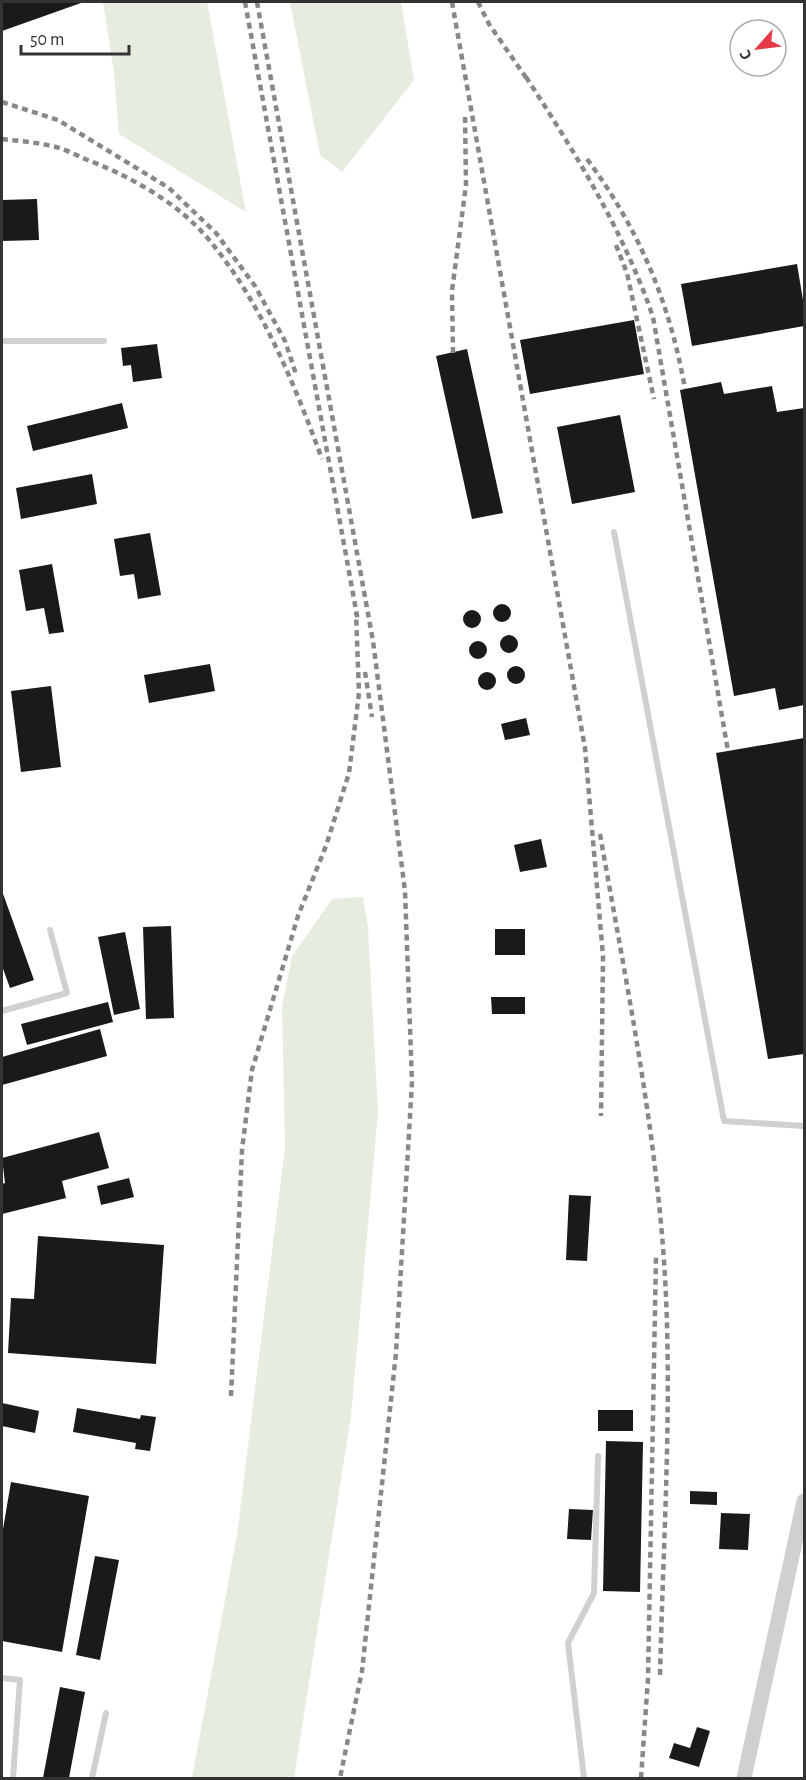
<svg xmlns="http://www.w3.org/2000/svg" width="806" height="1780" font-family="'Alegreya Sans',sans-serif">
<rect width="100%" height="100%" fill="#fff"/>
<path fill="#e6ecdf" d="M 103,2 L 207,2 L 246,212 L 119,134 L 114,72 Z
M 290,2 L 401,2 L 414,80 L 342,172 L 320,155 Z
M 363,897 L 368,927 L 378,1112 L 351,1416 L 294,1778 L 192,1778 L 237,1535 L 285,1147 L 282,1007 L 292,956 L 332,899 Z"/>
<path fill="#1a1a1a" d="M 2,2 L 80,2 L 81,3 L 2,31 Z
M 37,199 L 39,240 L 2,241 L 2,200 Z
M 797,264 L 804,306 L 804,326 L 692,346 L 681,284 Z
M 634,320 L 644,374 L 530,394 L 520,340 Z
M 157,344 L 162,378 L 133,382 L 131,365 L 123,366 L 121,348 Z
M 467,349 L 503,513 L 472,519 L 436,356 Z
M 721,382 L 724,394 L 772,386 L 777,412 L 804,408 L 804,705 L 779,710 L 775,688 L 734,696 L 680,390 Z
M 122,403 L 128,428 L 33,451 L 27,426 Z
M 620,415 L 635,492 L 572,504 L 557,427 Z
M 92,474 L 97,504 L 21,519 L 16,488 Z
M 150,533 L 161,595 L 138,599 L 134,574 L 120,576 L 114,539 Z
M 52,564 L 64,632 L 49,634 L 44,608 L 26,611 L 19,570 Z
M493 613a9 9 0 1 1 18 0a9 9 0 1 1-18 0Z
M463 619a9 9 0 1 1 18 0a9 9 0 1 1-18 0Z
M500 644a9 9 0 1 1 18 0a9 9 0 1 1-18 0Z
M469 650a9 9 0 1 1 18 0a9 9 0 1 1-18 0Z
M 210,664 L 215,691 L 149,703 L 144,675 Z
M507 675a9 9 0 1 1 18 0a9 9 0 1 1-18 0Z
M478 681a9 9 0 1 1 18 0a9 9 0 1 1-18 0Z
M 51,686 L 61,767 L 21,772 L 11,691 Z
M 526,718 L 530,735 L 505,740 L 501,724 Z
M 804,738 L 804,1054 L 768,1059 L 716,753 Z
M 541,839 L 547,867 L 520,872 L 514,845 Z
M 2,891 L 34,980 L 10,988 L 2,966 Z
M 171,926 L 174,1018 L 146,1019 L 143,927 Z
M 495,929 L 525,929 L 525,955 L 495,955 Z
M 125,932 L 140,1009 L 114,1015 L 98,937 Z
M 491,997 L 525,997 L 525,1014 L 492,1014 Z
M 108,1002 L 113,1022 L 27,1045 L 21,1024 Z
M 100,1029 L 107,1056 L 2,1085 L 2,1057 Z
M 99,1132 L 109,1168 L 62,1181 L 66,1198 L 2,1214 L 2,1184 L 5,1183 L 2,1158 Z
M 129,1178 L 134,1197 L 101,1205 L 97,1186 Z
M 569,1195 L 591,1196 L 587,1261 L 566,1260 Z
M 38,1236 L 164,1245 L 156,1364 L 8,1353 L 11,1298 L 34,1299 Z
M 2,1403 L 39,1411 L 35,1433 L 2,1426 Z
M 77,1408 L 140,1419 L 141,1415 L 156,1417 L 150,1451 L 135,1449 L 136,1443 L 73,1432 Z
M 598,1410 L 633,1410 L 633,1431 L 598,1431 Z
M 606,1441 L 643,1442 L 640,1592 L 603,1591 Z
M 11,1482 L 89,1496 L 62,1652 L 2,1641 L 2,1535 Z
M 690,1491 L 717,1492 L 717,1505 L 690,1504 Z
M 569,1509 L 593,1510 L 591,1540 L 567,1539 Z
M 721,1513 L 750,1514 L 748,1550 L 719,1549 Z
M 95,1556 L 119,1560 L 100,1660 L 76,1655 Z
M 60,1687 L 85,1692 L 69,1778 L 43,1778 Z
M 697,1727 L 710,1731 L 699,1767 L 669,1758 L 674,1743 L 690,1748 Z"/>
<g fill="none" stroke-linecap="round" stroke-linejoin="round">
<path stroke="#d0d0d0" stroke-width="6" d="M 2,341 L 104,341
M 614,532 L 724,1121 L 804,1126
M 2,1011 L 67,993 L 50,930
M 2,1678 L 20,1680 L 13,1778
M 92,1778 L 106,1713
M 584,1778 L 568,1643 L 594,1593 L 598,1456"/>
<path stroke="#d0d0d0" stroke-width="15" d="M 744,1778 L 804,1501"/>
<path stroke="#888" stroke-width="4.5" stroke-dasharray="6 4.5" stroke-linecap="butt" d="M 245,2 L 358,621
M 257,2 L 373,641 L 405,891 L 412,1082 L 396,1353 L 362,1671 L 340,1778
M 452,2 L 585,748 L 603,956 L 601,1116
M 478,2 L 489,24 L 529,82
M 526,77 C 576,154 623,230 653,317 L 728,751
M 2,102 L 58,120 L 169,188 L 216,233 L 255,286 L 285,341 L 296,374
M 2,139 C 18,141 35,142 51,146 C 63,148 74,154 85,159 C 130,176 179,203 210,241 C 262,304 294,383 322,459
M 587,159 C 639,229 670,303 685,389
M 616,245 L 627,273 L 654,399
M 453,353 L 452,291 L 466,185 L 465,114
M 365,672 L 372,717
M 600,834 C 624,971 652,1108 663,1247 C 674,1390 663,1535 660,1678
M 231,1396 L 242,1150 L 252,1070 L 298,916 L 326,846 L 349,773 L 359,693 L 356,613
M 641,1778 L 648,1679 L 656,1257"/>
</g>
<rect width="806" height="1780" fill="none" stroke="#333333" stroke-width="6"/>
<g transform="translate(758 48) rotate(242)"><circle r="28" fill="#ffffff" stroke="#adadad" stroke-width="1.5"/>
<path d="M0-4.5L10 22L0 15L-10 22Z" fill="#e63946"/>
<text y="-9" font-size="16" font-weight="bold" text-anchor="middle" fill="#333333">С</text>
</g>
<path d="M21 45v9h108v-9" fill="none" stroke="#333333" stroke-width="3"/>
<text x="30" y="45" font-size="18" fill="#333333" stroke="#ffffff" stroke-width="4.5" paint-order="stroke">50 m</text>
</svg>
